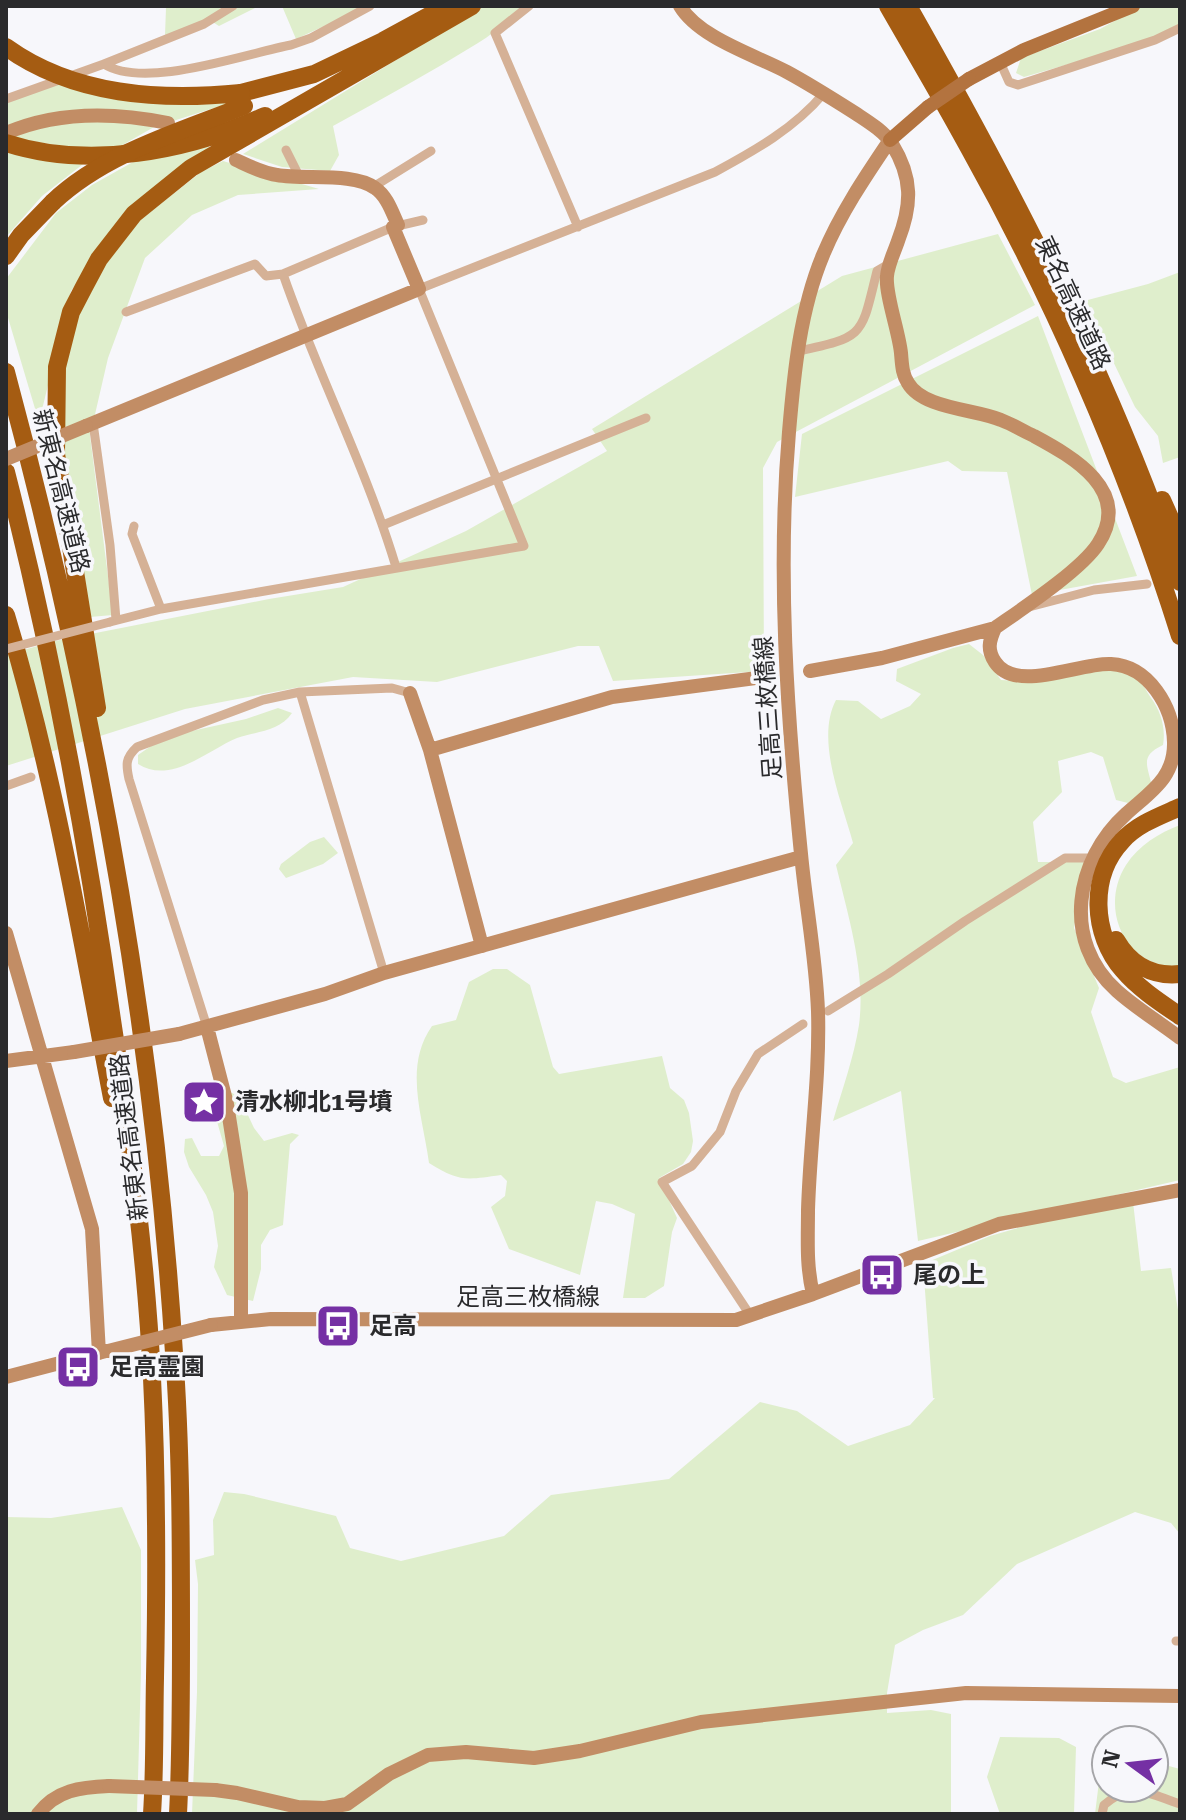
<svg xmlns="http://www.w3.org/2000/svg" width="1186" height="1820" font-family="'Roboto Serif','Noto Sans JP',serif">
<rect width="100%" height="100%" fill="#f7f7fb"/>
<path fill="#dfeecc" d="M 170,6 L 259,6 L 219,26 L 211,21 L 165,35 L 166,8 Z
M 282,6 L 368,6 L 296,39 Z
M 484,6 L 534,6 C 513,13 497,32 478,43 C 431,72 382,99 333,126 L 339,155 L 330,171 L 282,167 L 243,154 Z
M 1142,6 L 1180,6 L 1180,28 L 1159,38 L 1024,77 L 1016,73 L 1021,58 L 1100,29 Z
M 59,82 L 233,102 L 154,127 L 112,151 L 87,150 L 6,137 L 6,98 Z
M 208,145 L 211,152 L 102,250 L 71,291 L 39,422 L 6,311 L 6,279 L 56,213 L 92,185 L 133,162 Z
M 6,150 L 87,161 L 42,196 L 6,237 Z
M 223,161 L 319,189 L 238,195 L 192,215 L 145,258 L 108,358 L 90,436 L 113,615 L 90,617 L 58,448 L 61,379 L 79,295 L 125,232 L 201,172 Z
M 998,234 L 1035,305 L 777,442 L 763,468 L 764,671 L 613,681 L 599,646 L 578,646 L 437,682 L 353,677 L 185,709 L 6,766 L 6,655 L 55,641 L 269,599 L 343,587 L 466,531 L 607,451 L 592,429 L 842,276 Z
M 1180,272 L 1180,457 L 1163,463 L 1158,436 L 1135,407 L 1084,301 L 1148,284 Z
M 1038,316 L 1137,576 L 1032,595 L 1007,472 L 962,471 L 948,461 L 795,497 L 802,434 Z
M 969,644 L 983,655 L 1001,680 C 1037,684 1110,657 1137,677 C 1142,682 1147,692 1151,698 C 1161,711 1166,729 1163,745 C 1140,756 1147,764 1152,786 L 1128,803 L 1116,800 L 1103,757 L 1091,752 L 1058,761 L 1062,792 L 1033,822 L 1038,862 L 1085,862 L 1074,928 L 1099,988 L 1091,1012 L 1113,1077 L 1126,1083 L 1180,1067 L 1180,1180 L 918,1241 L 901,1091 L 833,1121 C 842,1090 854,1057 859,1025 C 866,972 848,916 836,865 L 853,843 C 842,802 815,740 836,700 L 858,701 L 881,719 L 910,706 L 921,694 L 896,681 L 897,669 L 953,648 Z
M 278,708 L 292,713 C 279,732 257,731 237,738 C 208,750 171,785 138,764 L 138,755 L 151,746 L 187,732 L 246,719 Z
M 1180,825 L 1180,966 C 1126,970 1098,909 1126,865 C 1139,845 1159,833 1180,825 Z
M 324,837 L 338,853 L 323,864 L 286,878 L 279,869 L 281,864 L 310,842 Z
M 493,969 L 507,969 L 530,985 L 553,1067 L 559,1074 L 662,1056 L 670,1088 L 684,1100 L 689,1113 L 693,1141 L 691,1152 L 683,1164 L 659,1178 L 677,1218 L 672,1232 L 664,1286 L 645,1298 L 623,1298 L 635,1214 L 612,1204 L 596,1201 L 580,1275 L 509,1249 L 491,1207 L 505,1196 L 507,1181 L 501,1175 C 466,1180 459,1182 429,1163 C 423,1117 403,1067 432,1026 L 456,1020 L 469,982 Z
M 225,1090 L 239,1096 L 254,1128 L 264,1141 L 292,1133 L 299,1135 L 290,1144 L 283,1225 L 270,1230 L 261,1245 L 261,1269 L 253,1301 L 227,1295 L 214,1267 L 218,1246 L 213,1212 L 206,1195 L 189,1167 L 184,1152 L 185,1139 L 192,1138 L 201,1156 L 219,1156 L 224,1146 L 214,1111 L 216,1093 Z
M 1133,1202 L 1141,1271 L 1171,1268 L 1180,1322 L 1180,1534 L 1171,1523 L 1135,1512 L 1017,1564 L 963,1615 L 923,1630 L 895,1645 L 887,1693 L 887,1713 L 931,1710 L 951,1714 L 951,1814 L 292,1814 L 286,1805 L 289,1814 L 192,1814 L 197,1692 L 198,1584 L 195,1560 L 214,1555 L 213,1520 L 224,1492 L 244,1494 L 336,1516 L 350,1548 L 401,1561 L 504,1536 L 551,1495 L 669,1479 L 760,1402 L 797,1411 L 848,1446 L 910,1425 L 935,1398 L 933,1398 L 923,1264 L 990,1236 L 1042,1221 Z
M 122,1507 L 141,1550 L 141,1673 L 137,1814 L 6,1814 L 6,1517 L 51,1518 Z
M 1000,1737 L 1059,1738 L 1076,1747 L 1074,1814 L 1000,1814 L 987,1777 Z
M 1103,1749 L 1106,1750 L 1106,1788 L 1154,1788 L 1154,1762 L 1180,1769 L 1180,1814 L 1095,1814 Z"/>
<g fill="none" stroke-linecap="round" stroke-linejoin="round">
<path stroke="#d5b196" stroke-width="9" d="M 529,6 L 495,33 L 578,227
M 1000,62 L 1009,82 L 1018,85 L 1155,40 L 1180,28
M 104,64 L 204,24 L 233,6
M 6,99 L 104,64 C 144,90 244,54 291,45 L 311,38 L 370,6
M 286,150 L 300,178
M 373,187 L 431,151
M 283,274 C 317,373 366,467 396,567
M 126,312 L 255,264 L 266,276 L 283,274 L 393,227 L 423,220
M 799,351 C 866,337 861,335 877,271 L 889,264
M 93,423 L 110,545 L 116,620
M 383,525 L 646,418
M 134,526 L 132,534 L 161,609
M 1029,607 L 1094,590 L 1147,584
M 110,622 L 161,609 L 524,546 L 419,289 L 715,172 C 754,151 795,128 824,93
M 300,692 L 384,973
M 6,786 L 31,777
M 828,1011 L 888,974 L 965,921 L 1065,858 L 1091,858
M 207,1027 L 129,779 C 126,765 125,758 137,747 L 263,700 L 300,692 L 392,688 L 410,693
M 750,1315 L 662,1182 L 692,1166 L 720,1132 L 736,1091 L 758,1054 L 803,1024
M 1176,1641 L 1180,1641
M 1102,1814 L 1104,1805 C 1132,1780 1149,1794 1180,1804"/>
<path stroke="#c28d65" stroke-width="14" d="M 680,6 C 699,38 755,55 787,72 C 811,85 833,99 855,113 C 867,121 884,131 892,144 C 913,178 912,205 898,241 C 894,253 888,264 887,276 C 885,294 899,332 901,353 C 902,364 902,374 908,383 C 923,409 975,409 1001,420 C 1012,424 1023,431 1034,436 C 1073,457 1133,491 1098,544 C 1081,570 1022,609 995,628 C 989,641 987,650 995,662 C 1016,694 1080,662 1111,664 C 1149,666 1173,707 1174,742 C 1175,778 1150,792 1126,814 C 1075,860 1061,941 1117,991 C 1136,1008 1159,1022 1180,1038
M 6,133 C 57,111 114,112 168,123
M 86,426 L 419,289 L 393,227 L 398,225 C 392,212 387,196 375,188 C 353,172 305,180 277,175 C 262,173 249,166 236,160
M 810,671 L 882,658 L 995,628
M 410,693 L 430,750 L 482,946
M 430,750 L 612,697 L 772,676
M 6,933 L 92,1229 L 99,1353
M 207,1027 L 227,1104 L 241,1193 L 241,1321
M 179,1034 L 325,994 L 384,973 L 801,857
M 6,1061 L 74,1052
M 813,1294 C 806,1265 808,1239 808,1210 C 810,1143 820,1077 818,1011 C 816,958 806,907 801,854 C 787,714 777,573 789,432 C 794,373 800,310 823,255 C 840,214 865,177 890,140
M 211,1325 L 271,1319 L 736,1320 L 813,1294 L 999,1224 L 1180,1190
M 6,1377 L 106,1351
M 215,1790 L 237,1793 L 298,1807 L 325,1808 L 347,1804 L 389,1774 L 428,1755 L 466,1752 L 534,1758 L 580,1751 L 701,1722 L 966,1693 L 1180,1696
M 38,1814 C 56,1790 81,1787 109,1786"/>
<path stroke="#b3733f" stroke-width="14" d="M 969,79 L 1024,50 L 1133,6
M 890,140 L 928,107"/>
<path stroke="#a55c12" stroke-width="18" d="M 888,6 C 915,53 943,100 969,148 C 1055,302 1127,468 1180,636
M 908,6 C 1013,191 1112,380 1180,582
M 241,93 L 314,74 L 383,41 L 447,6
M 6,143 C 90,170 186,151 265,116
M 6,256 L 21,235 L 53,202
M 6,372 C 92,692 153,1022 174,1353 C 181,1448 181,1543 181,1638 C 181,1697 181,1756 178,1814
M 6,472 C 52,652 86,835 112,1020 C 130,1138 146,1258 152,1378 C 157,1478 157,1578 155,1678 C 154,1723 155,1769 152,1814
M 1162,500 L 1180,540
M 6,615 C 54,773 81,936 112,1098
M 97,708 L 56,454 L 57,367 L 71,312 L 84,287 L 99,259 L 134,214 L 191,168 L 472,6
M 1180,807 C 1160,816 1137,824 1122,841 C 1089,876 1092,935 1123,970 C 1138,988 1161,1003 1180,1016
M 1116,940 C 1130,964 1152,977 1180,974"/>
<path stroke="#d5b196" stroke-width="9" d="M 6,649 L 110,622"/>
<path stroke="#c28d65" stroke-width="14" d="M 6,459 L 86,426
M 74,1052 L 179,1034
M 108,1351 L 211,1325
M 109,1786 L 215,1790"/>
<path stroke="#b3733f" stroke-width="14" d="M 928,107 L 969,79"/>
<path stroke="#a55c12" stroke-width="18" d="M 6,47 C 74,96 161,101 241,93
M 53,202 C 105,153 179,132 244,106"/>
</g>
<defs>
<g id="sight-square" transform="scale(2.3)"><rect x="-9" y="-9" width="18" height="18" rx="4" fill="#7530a4" stroke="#f7f7fb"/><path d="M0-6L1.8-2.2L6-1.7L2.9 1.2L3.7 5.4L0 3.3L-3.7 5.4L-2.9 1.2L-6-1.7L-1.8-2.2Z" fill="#fff"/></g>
<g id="bus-square" transform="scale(2.3)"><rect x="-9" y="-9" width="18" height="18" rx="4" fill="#7530a4" stroke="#f7f7fb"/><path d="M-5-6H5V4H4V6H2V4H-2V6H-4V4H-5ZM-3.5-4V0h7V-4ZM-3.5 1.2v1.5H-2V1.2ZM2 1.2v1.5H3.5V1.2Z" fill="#fff"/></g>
</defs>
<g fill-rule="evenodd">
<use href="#sight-square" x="204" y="1102"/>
<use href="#bus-square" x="882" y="1275"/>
<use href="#bus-square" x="338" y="1326"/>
<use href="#bus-square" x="78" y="1367"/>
</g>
<g text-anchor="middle" stroke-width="7" stroke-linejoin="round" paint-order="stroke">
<g font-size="24" fill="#2a2a2c" stroke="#f7f7fb">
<text transform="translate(1073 303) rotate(65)" y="8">東名高速道路</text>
<text transform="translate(61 491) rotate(76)" y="8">新東名高速道路</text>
<text transform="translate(768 708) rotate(-94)" y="8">足高三枚橋線</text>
<text transform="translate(129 1137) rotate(-97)" y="8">新東名高速道路</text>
<text x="528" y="1305">足高三枚橋線</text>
</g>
<g font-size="24" font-weight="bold" fill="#2a2a2c" stroke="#f7f7fb" text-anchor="start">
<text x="235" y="1110">清水柳北1号墳</text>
<text x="913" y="1283">尾の上</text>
<text x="369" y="1334">足高</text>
<text x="109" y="1375">足高霊園</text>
</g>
</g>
<rect width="1186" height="1820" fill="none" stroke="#2a2a2c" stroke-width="16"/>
<g transform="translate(1130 1764) rotate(285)"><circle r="38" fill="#f7f7fb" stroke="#a5a5a8" stroke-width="2"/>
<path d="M0-6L14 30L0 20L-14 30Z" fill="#7530a4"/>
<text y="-12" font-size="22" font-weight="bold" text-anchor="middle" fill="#2a2a2c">N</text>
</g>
</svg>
